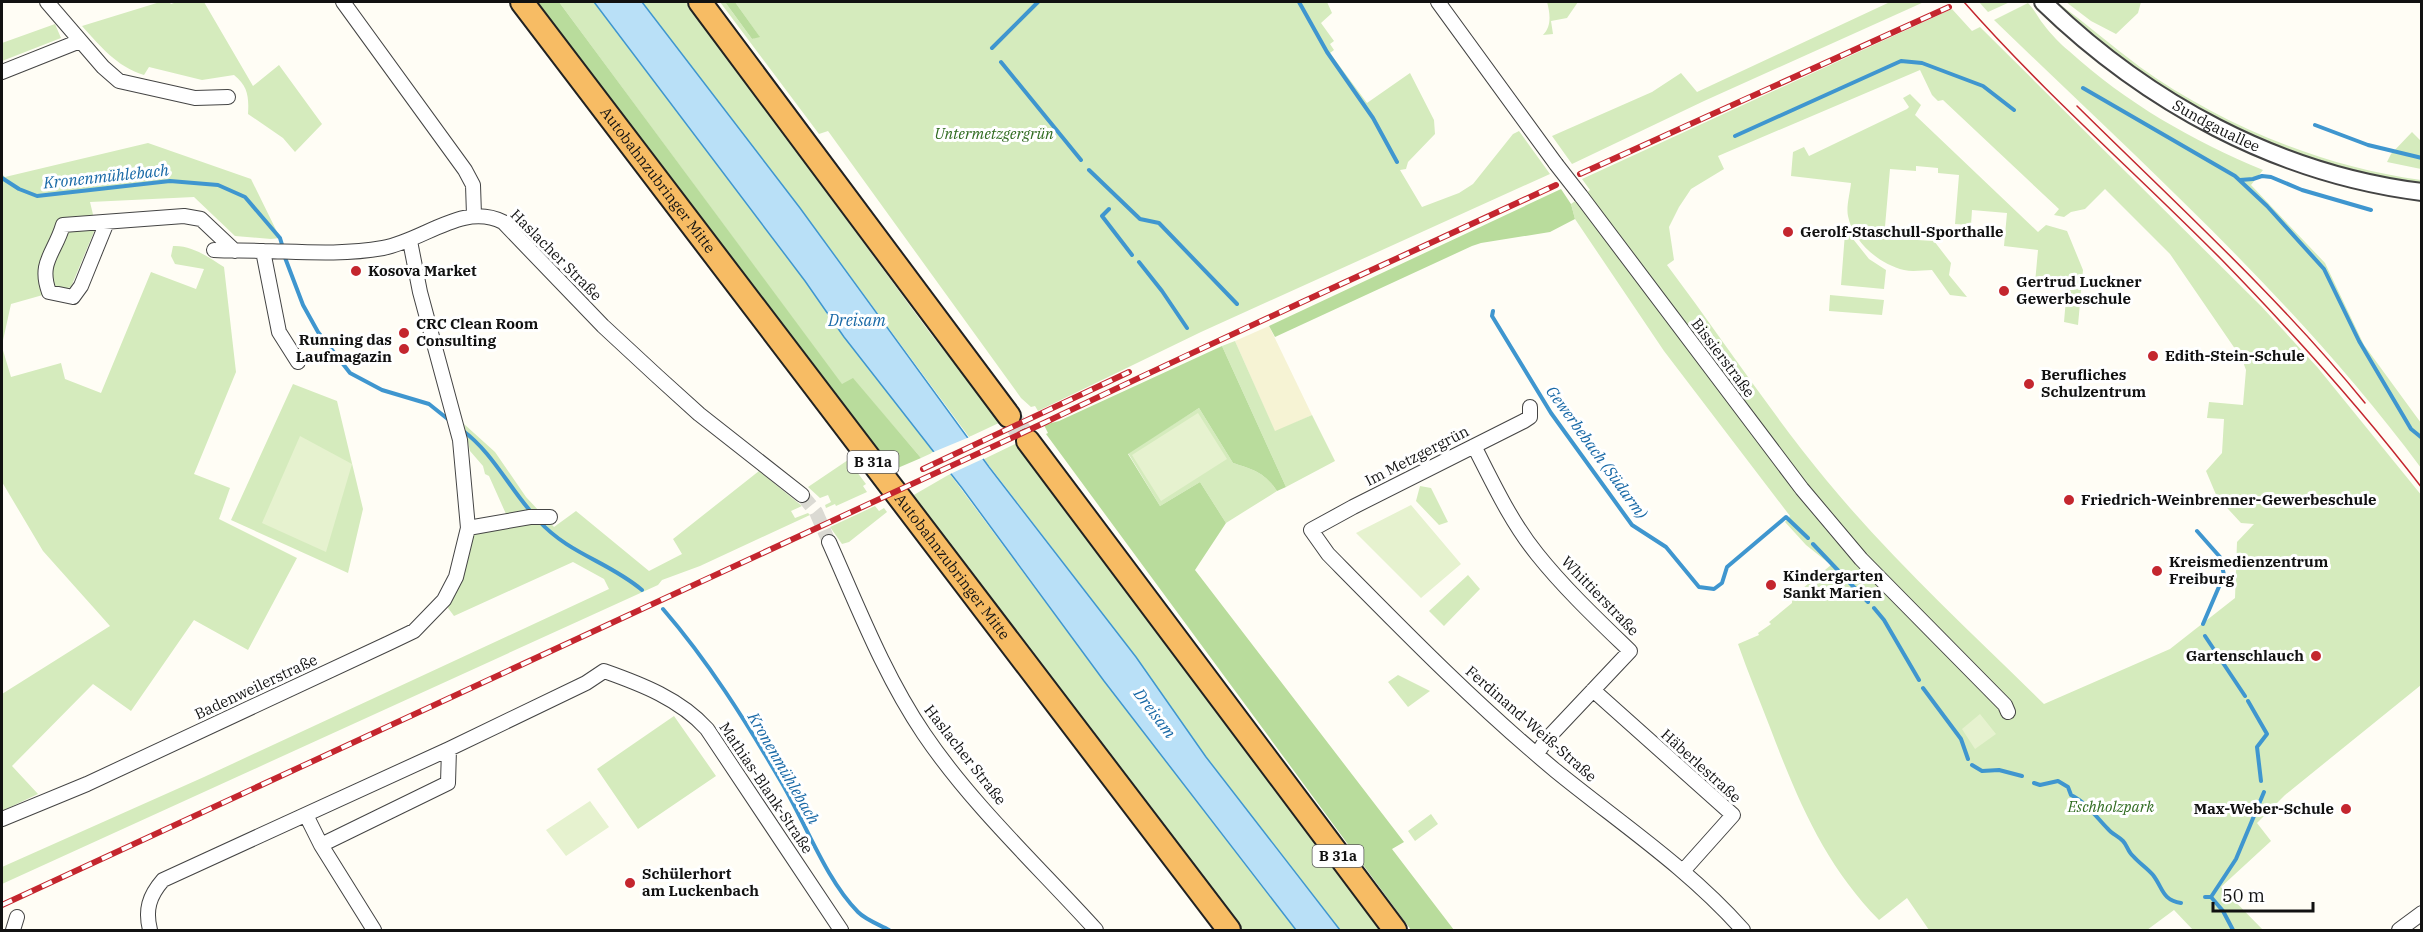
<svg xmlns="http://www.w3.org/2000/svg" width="2423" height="932" font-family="'IBM Plex Serif',serif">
<rect width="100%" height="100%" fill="#fffdf5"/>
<path fill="#f6f3d4" d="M 1269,326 L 1312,415 L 1275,432 L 1235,341 Z"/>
<path fill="#d5ebbd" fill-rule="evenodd" d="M 160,2 L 169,2 L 171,4 L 177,2 L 204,2 L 253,86 L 279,65 L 322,124 L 295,152 L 283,138 L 248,114 C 249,97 248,86 234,75 L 202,80 L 149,67 L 144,75 C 116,66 101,47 82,26 Z
M 559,2 L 594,2 L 805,281 L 844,337 L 934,452 L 921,458 L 853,379 L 842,385 Z
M 642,2 L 686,2 L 930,333 L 1001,422 L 969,437 L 800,208 Z
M 720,2 L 725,2 L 752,39 L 759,36 L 735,2 L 1327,2 L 1332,13 L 1321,23 L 1334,41 L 1330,44 L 1334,50 L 1330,53 L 1367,103 L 1410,73 L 1434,120 L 1435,134 L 1408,162 L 1406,169 L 1400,170 L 1422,207 L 1459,193 L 1473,184 L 1513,134 L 1519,131 L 1550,174 L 1201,332 L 1038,411 L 1035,406 L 1031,407 L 1021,398 L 828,131 L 819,134 Z
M 1547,2 L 1578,2 L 1567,18 L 1551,21 L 1553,34 L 1543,35 C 1552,26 1550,13 1547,2 Z
M 1890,2 L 1924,2 L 1704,101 L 1572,164 L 1552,136 L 1652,92 L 1681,73 L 1697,92 Z
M 1979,2 L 2010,2 L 1988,12 Z
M 2052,2 L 2057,2 C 2085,23 2112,46 2140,67 C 2221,125 2323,167 2421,180 L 2421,187 C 2323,172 2226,132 2143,78 C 2113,58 2080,25 2052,2 Z
M 2066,2 L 2141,2 L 2138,13 L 2116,34 L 2091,21 Z
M 2028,3 C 2035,10 2038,18 2044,25 C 2051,34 2060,44 2069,51 C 2126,103 2193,141 2263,170 L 2251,185 L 2325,263 L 2364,345 L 2421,423 L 2421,468 C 2298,302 2143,164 1994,20 Z
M 1952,9 L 1972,31 L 1980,27 L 2261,306 L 2318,368 L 2422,496 L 2421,685 L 2285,795 L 2257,823 L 2271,841 L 2221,887 L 2263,930 L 2193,930 L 2174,910 L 2147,930 L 1929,930 L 1907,898 L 1879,920 C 1825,865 1798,801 1771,730 C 1760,701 1748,673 1738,644 L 1759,635 L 1758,633 L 1771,624 L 1769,622 L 1792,603 L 1792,601 L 1799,595 L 1797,593 L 1831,565 L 1806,545 L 1785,522 L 1790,516 L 1664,351 L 1575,219 L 1571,204 L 1590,190 L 1582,179 ZM 1920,70 L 1932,95 L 1938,101 L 1943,100 L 2059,209 L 2054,215 L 2064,217 L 2071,212 L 2085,209 L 2105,189 L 2170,254 L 2242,359 L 2246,370 L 2243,405 L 2209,402 L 2207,418 L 2224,419 L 2222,453 L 2206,471 L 2217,497 L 2241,523 L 2254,524 L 2237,542 L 2235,598 L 2170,649 L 2044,704 C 1970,631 1893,561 1827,481 C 1770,412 1721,337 1667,265 L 1674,260 L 1669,227 L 1679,207 L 1691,189 L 1724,169 L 1718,156 Z
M 55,24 L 61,38 L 2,61 L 2,43 Z
M 1910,94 L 1921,105 L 1915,115 L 2038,232 L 2046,225 L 2067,231 L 2083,270 L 2078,325 L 2064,322 L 2067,287 L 2035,283 L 2038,250 L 2004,246 L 2007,213 L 1972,210 L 1971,225 L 1955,224 L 1959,175 L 1938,173 L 1938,168 L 1916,166 L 1916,171 L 1890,169 L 1884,238 L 1934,241 L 1951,263 L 1949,275 L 1967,297 L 1950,295 L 1932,270 C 1923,270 1913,272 1904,270 C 1879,264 1853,242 1848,216 C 1846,207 1850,193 1851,183 L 1791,176 L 1793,152 L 1804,147 L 1809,156 L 1907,109 L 1909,107 L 1903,98 Z
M 2412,132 L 2421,141 L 2421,169 L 2387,162 L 2391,154 Z
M 148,143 L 251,179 L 280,238 L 271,239 L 235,236 L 194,197 L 90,202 L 96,227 L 71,287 L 11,304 L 2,345 L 2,174 L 5,177 Z
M 1845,233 L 1849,234 L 1869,259 L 1886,270 L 1884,289 L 1841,285 Z
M 173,246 C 192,245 208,257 224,267 L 236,372 L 194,474 L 230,488 L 219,519 L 297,558 L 248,650 L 194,620 L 131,711 L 93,684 L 12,766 L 38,794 L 2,811 L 2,694 L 110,626 L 43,551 L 2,482 L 2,347 L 11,377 L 61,363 L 65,379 L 101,393 L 151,272 L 196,289 L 204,269 L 175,264 L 171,256 Z
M 1830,295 L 1884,300 L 1882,315 L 1829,311 Z
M 1235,341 L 1275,431 L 1312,415 L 1335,461 L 1286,487 L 1222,346 Z
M 293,384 L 337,401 L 363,509 L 348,573 L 231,520 Z
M 1199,408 L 1233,463 C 1254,470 1264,472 1277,491 L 1226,523 L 1200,482 L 1160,506 L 1128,453 Z
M 464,424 L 495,452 L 526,497 L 554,527 L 576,511 L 649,571 L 682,554 L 673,539 L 759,471 L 802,506 L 791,511 L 795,518 L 808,513 L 810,515 L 700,566 L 662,580 L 658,585 L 2,884 L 2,867 L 204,777 L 609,589 L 604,579 L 573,562 L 454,616 L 448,608 L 465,566 L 472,535 L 521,523 L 506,514 L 489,476 L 485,474 L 483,466 L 470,451 Z
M 1015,444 C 1139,605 1258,769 1382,930 L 1340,930 L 1206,757 L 1136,657 L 984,459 Z
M 848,460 L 866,484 L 863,486 L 867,492 L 836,506 L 835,504 L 826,508 L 825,505 L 831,502 L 828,495 L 820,498 L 808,487 Z
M 950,474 L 1104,681 L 1296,930 L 1239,930 L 912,496 Z
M 1420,486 L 1431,488 L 1448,522 L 1439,525 L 1416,501 Z
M 875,506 L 879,511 L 884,508 L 887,512 L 849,542 L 842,544 L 830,527 Z
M 1468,575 L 1480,589 L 1444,626 L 1429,611 Z
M 1398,675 L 1430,691 L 1408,707 L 1388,682 Z
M 674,716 L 716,776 L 638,829 L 597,769 Z
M 1431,814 L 1438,824 L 1415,841 L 1408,831 Z"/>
<path fill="#b9dc9c" d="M 536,2 L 559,2 L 842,384 L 853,378 L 921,458 L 893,470 Z
M 725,2 L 735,2 L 760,37 L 752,39 Z
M 1561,189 L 1571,204 L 1575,219 L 1550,232 L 1481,243 L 1472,246 L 1275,337 L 1269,326 Z
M 1222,346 L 1286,487 L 1277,491 C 1264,472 1254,470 1233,463 L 1199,408 L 1128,454 L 1160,506 L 1200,482 L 1226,523 L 1195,570 L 1404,842 L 1392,849 L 1454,930 L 1411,930 L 1046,434 L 1048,433 L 1044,425 L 1059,421 Z"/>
<path fill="#e6f2cf" d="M 1198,413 L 1227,459 L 1161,501 L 1132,455 Z
M 300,436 L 352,464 L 326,552 L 262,523 Z
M 1411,505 L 1461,564 L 1421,598 L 1356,533 Z
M 1980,714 L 1996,734 L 1975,749 L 1962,729 Z
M 590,801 L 609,827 L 566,856 L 546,830 Z"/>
<path fill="#b9e0f7" stroke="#3f96cf" stroke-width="1.5" d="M 594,2 L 642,2 L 800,208 L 989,467 L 1136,657 L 1206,757 L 1340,930 L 1296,930 L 1104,681 L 962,488 L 844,337 L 805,281 Z"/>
<path fill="#fffdf5" d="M 972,436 L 987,457 L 948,475 L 931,453 Z"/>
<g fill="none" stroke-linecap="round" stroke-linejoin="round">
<path stroke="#3f96cf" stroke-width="4" d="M 1299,2 L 1327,52 L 1373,118 L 1397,162
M 992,48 L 1038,2
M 1001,62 L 1081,160
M 2083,88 L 2235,176 L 2267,206 L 2324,269 L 2359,341 L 2411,429 L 2422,438
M 2315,125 L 2368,145 L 2422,158
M 1735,136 L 1901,61 L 1922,63 L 1983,86 L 2014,110
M 1089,170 L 1140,219 L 1159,223 L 1237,304
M 2,178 L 19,189 L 37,196 L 170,181 L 218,185 L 245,197 L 280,238 L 283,248
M 2240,180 L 2253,179 L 2262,176 L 2271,177 L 2302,190 L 2371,210
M 1109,209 L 1102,216 L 1132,255
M 284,255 L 303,305 L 318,332 L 350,373 L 382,390 L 429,404 L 449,420
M 1139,262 L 1162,291 L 1187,328
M 1493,311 L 1492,316 L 1551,413 L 1632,525 L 1666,547 L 1699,587 L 1714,589 L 1722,583 L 1727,567 L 1786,517 L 1808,538
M 462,430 C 492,452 508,486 532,513
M 539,521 C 569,554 609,562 642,590
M 2197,531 L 2220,557 L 2224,575 L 2203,624
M 1813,544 L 1868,602
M 1874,608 L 1884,620 L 1919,680
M 663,609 C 708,661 745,720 779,778 C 804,819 825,879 858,912 C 866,920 880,925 889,930
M 2205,636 L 2245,696
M 1923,688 L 1961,739 L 1968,759
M 2248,701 L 2267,734 L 2257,747 L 2261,781
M 1972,765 L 1982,771 L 1999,770 L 2022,776
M 2034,783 L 2040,785 L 2058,781 L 2068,787 L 2071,795 C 2086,802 2097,818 2108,829 C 2112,834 2118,836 2123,841 C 2127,845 2128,852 2133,856 C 2139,863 2147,868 2153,875 C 2163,888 2162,900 2181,903
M 2205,897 L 2211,897 L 2223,911 L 2233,930
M 2211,897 L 2236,859 L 2264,792"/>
<path stroke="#dbdad3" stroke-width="14" stroke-dasharray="14 7" stroke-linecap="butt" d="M 802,495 L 816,512 L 829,542"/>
<path stroke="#dbdad3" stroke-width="22" stroke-dasharray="22 11" stroke-linecap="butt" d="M 1009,416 L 1028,441"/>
<g stroke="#444" stroke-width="16">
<path id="minor" d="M 47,2 L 103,67 L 119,81 L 195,98 L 228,97
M 343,2 L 465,170 L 473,185 L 474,215
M 1438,2 L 1556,164
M 2,72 L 80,41
M 1581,196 L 1802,489 L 1861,559 L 2005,705 L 2008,712
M 107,222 L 81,286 L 73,297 L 49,292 C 38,262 55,253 63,225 L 184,216 L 201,219 L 235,251
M 214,250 C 231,251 247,250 264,251 C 304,252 343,255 383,248 C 425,240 463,202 503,222 L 603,326 L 657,376 L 699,414 L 802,495
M 263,251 L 279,332 L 298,362
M 1530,407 L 1530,417 L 1524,421 L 1353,507 L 1311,530 L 1328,554 C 1402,629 1475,704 1556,771 C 1620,823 1688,868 1743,930
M 1474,446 C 1493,483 1511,522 1537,554 C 1565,589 1598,620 1630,651 L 1546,740 L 1537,754
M 468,528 L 530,517 L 550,517
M 829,542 C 858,607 884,675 924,734 C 972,805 1039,867 1096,930
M 1593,690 L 1733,815 L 1683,871
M 306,815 L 321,845 L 374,930
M 2,819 L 87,784 L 389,643 L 414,631 L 444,600 L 456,577 L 468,528 L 460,440 L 420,292 L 410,241
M 321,845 L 448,783 L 449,749
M 13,930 L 17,917
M 150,930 C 145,910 149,896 163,880 L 449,749 L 586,683 L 604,671 C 641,684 680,699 707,729 L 841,930
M 2399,930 L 2422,913"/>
</g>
<g stroke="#444" stroke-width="20">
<g id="tertiary">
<path id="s1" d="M 2043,2 C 2146,102 2277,174 2422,192"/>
</g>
</g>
<g stroke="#222" stroke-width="26">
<g id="trunk">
<path id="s2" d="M 522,2 L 1229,930"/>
<path d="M 700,2 L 1009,416"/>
<path d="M 1028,441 L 1395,930"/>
</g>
</g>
<use href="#minor" stroke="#fff" stroke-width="14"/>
<use href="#tertiary" stroke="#fff" stroke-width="16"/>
<use href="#trunk" stroke="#f7bc64" stroke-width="22"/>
<path stroke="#c4262e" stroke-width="1.5" d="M 1964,2 C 2044,93 2136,173 2221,259 C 2292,332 2360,407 2422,488
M 2077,106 C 2175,203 2278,296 2365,403"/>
<g stroke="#c4262e" stroke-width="6">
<path id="rail" d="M 1580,174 L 1949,7
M 923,469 L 1129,372
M 2,905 L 1046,422 C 1215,341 1386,264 1556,185"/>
</g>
<use href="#rail" stroke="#fff" stroke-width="4" stroke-dasharray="11" stroke-linecap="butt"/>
<g stroke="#444" stroke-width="16" stroke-linecap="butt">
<path id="minor-bridge" d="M 1556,164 L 1581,196"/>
</g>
<use href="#minor-bridge" stroke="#fff" stroke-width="14"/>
</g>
<g fill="#c4262e" stroke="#fff" stroke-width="2">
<circle cx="1788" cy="232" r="6"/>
<circle cx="356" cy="271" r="6"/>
<circle cx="2004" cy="291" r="6"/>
<circle cx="404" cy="333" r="6"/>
<circle cx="404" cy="349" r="6"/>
<circle cx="2153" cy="356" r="6"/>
<circle cx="2029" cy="384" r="6"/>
<circle cx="2069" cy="500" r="6"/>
<circle cx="2157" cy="571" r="6"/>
<circle cx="1771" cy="585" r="6"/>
<circle cx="2316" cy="656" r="6"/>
<circle cx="2346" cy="809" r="6"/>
<circle cx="630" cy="883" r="6"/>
</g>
<g text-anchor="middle" stroke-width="6" stroke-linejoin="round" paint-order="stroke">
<g fill="#fff" stroke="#585858" stroke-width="1.5">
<rect x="847.5" y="451" width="51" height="22" rx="4.5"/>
<rect x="1312.5" y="845" width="51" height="22" rx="4.5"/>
</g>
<g font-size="14" font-weight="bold" fill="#111">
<text x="873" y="467">B 31a</text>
<text x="1338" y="861">B 31a</text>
</g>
<g font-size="15" fill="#111" stroke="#fff">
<text dy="5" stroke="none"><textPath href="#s1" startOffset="214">Sundgauallee</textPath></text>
<text dy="5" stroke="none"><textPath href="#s2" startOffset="224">Autobahnzubringer Mitte</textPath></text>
<text transform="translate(556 255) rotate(45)" y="5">Haslacher Straße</text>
<text transform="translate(1723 358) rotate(53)" y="5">Bissierstraße</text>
<text transform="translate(1417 456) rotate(-27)" y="5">Im Metzgergrün</text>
<text dy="5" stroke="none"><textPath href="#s2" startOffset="710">Autobahnzubringer Mitte</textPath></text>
<text transform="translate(1600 596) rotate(46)" y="5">Whittierstraße</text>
<text transform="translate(256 687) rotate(-25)" y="5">Badenweilerstraße</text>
<text transform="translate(1531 724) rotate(41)" y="5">Ferdinand-Weiß-Straße</text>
<text transform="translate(965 755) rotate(52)" y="5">Haslacher Straße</text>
<text transform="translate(1701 766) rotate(42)" y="5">Häberlestraße</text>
<text transform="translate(766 788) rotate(56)" y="5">Mathias-Blank-Straße</text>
</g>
<g font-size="15" font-style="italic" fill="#2f6b1f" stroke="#fff">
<text x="994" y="139">Untermetzgergrün</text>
<text x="2111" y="812">Eschholzpark</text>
</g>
<g font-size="15" font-weight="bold" fill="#111" stroke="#fff" text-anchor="start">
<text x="1800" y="237">Gerolf-Staschull-Sporthalle</text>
<text x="368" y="276">Kosova Market</text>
<text x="2016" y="287">Gertrud Luckner<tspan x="2016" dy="17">Gewerbeschule</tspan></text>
<text x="416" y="329">CRC Clean Room<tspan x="416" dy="17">Consulting</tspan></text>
<text x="392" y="345" text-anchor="end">Running das<tspan x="392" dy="17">Laufmagazin</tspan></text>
<text x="2165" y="361">Edith-Stein-Schule</text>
<text x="2041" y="380">Berufliches<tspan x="2041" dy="17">Schulzentrum</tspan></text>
<text x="2081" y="505">Friedrich-Weinbrenner-Gewerbeschule</text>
<text x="2169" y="567">Kreismedienzentrum<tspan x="2169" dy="17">Freiburg</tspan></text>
<text x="1783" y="581">Kindergarten<tspan x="1783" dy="17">Sankt Marien</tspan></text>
<text x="2304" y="661" text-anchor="end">Gartenschlauch</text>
<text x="2334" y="814" text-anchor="end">Max-Weber-Schule</text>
<text x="642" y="879">Schülerhort<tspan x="642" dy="17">am Luckenbach</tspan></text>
</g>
<g font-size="16" font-style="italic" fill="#1768a6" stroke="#fff">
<text transform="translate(106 176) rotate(-6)" y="6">Kronenmühlebach</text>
<text x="857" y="326">Dreisam</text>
<text transform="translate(1597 452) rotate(54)" y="6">Gewerbebach (Südarm)</text>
<text transform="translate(1155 713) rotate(53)" y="6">Dreisam</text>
<text transform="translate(784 768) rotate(60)" y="6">Kronenmühlebach</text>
</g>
</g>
<rect width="2423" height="932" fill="none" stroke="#111111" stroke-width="6"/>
<path d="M2213 902v9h100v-9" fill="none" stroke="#111111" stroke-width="3"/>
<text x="2222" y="902" font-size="18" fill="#111111" stroke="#ffffff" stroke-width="4.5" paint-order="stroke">50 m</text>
</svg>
